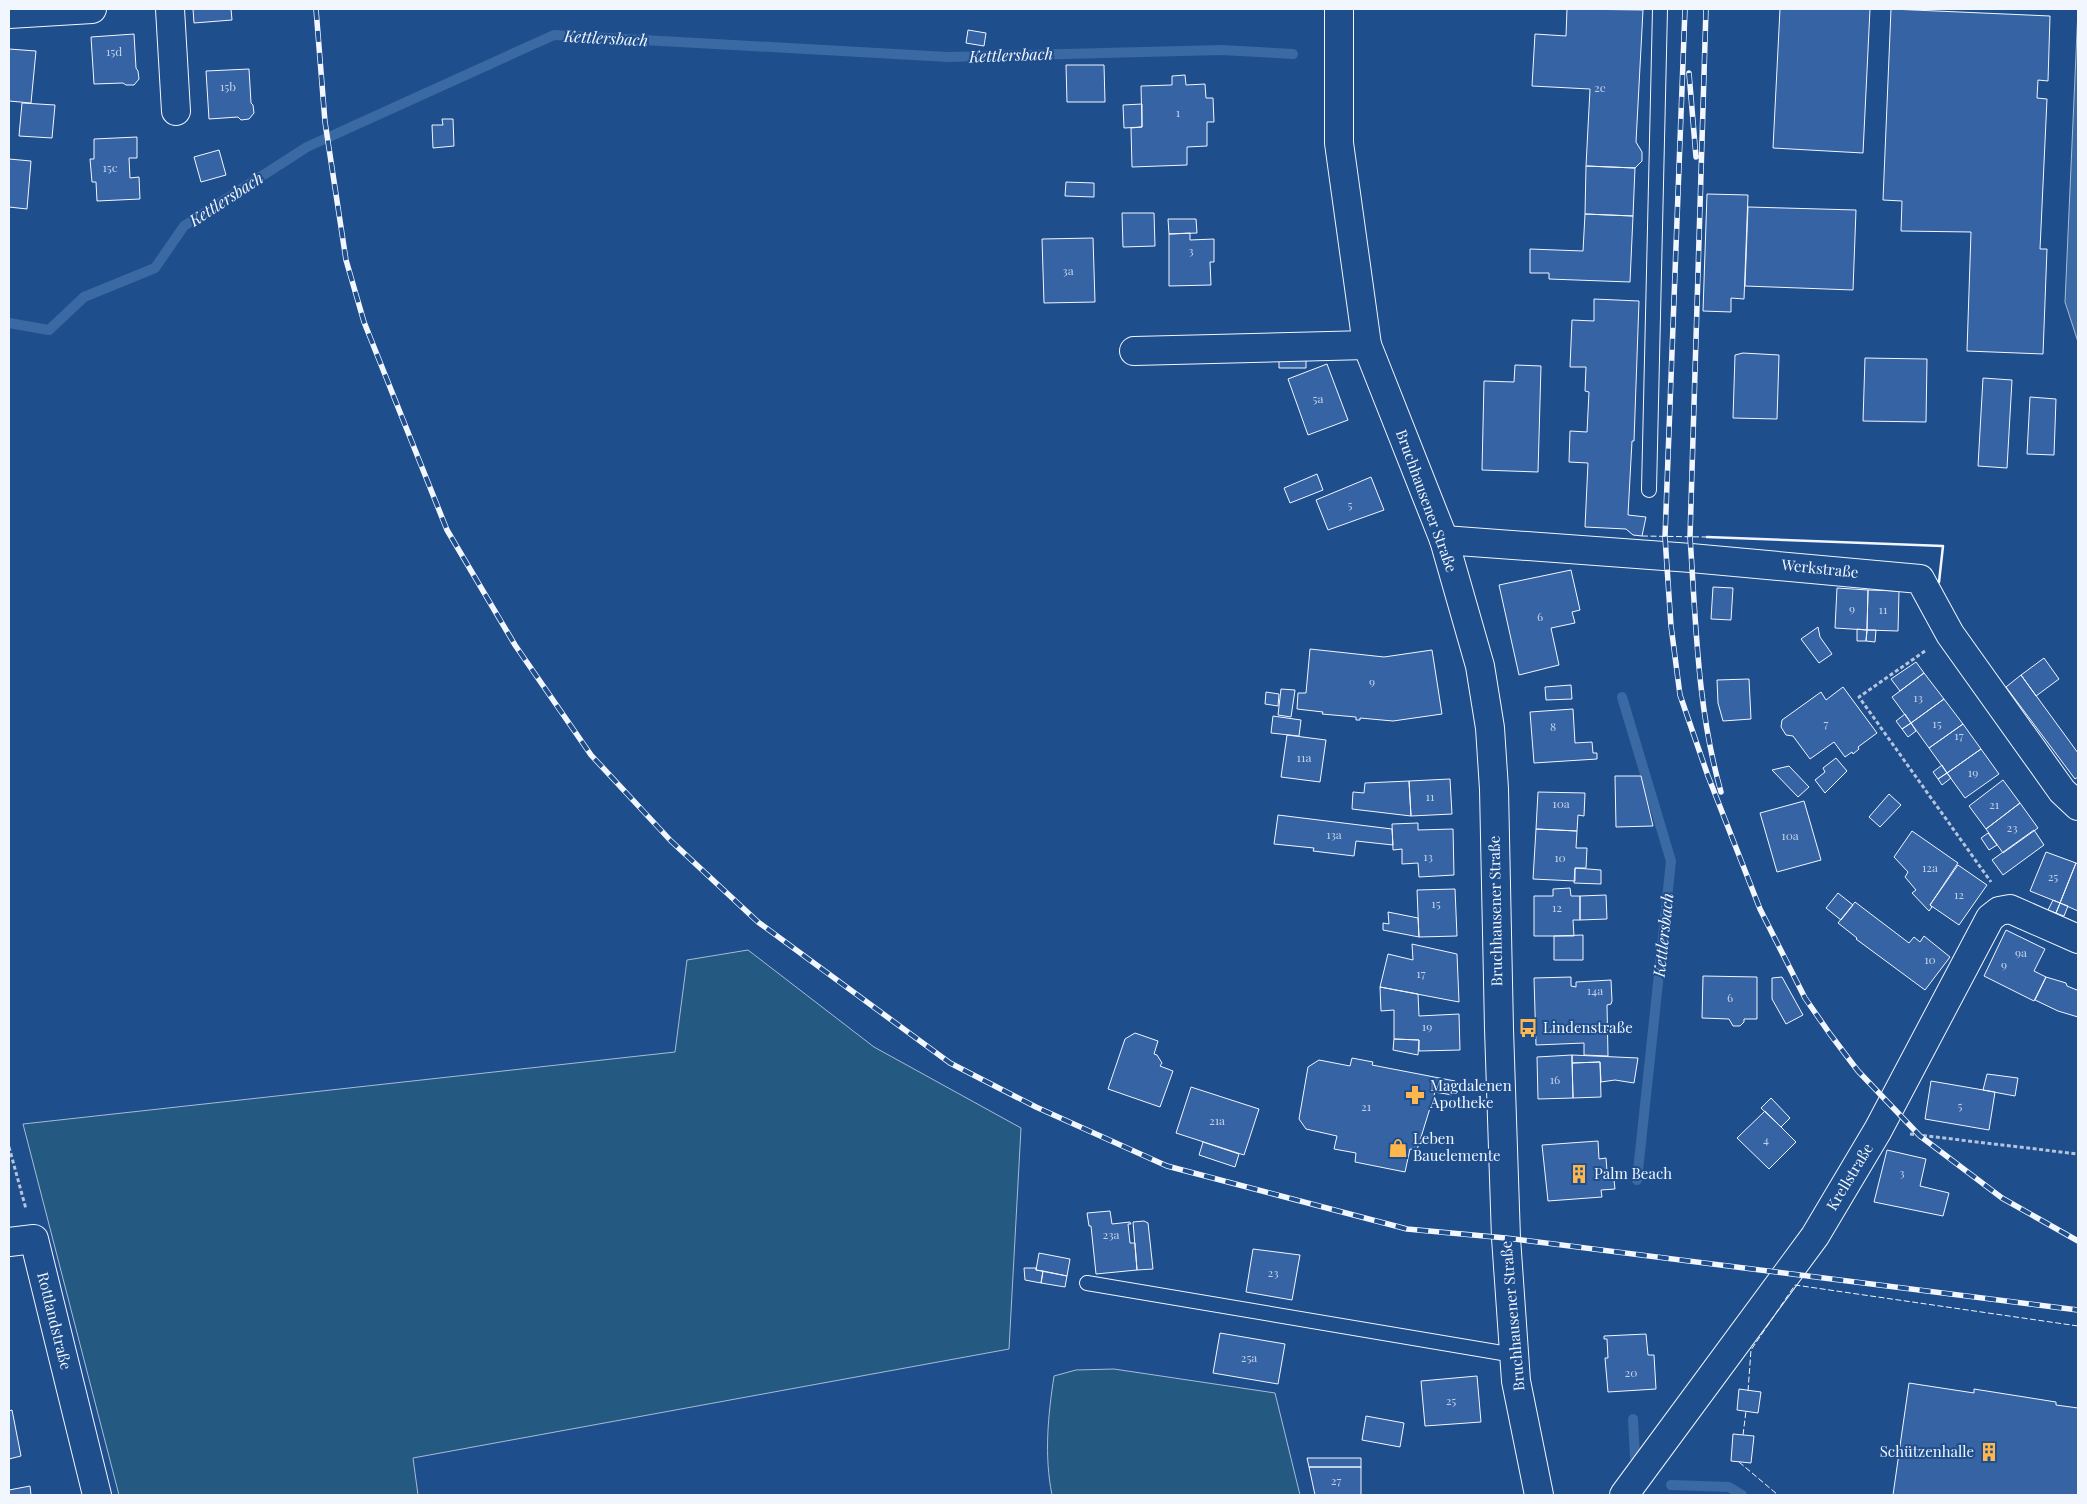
<svg xmlns="http://www.w3.org/2000/svg" width="2087" height="1504" font-family="'Playfair Display',serif">
<rect width="100%" height="100%" fill="#1f4e8c"/>
<path fill="#245a82" stroke="#a8bbd7" d="M 748,950 L 874,1047 L 1021,1128 L 1009,1349 L 413,1458 L 418,1495 L 119,1495 L 23,1124 L 675,1052 L 687,960 Z
M 1114,1369 L 1275,1393 L 1300,1495 L 1052,1495 C 1044,1455 1048,1416 1054,1376 L 1076,1370 Z"/>
<path fill="#3b69a3" stroke="#a8bbd7" d="M 2078,9 L 2078,342 L 2065,302 Z"/>
<g fill="none" stroke-linecap="round" stroke-linejoin="round">
<path stroke="#3b69a3" stroke-width="10" d="M 9,323 L 49,330 L 84,297 L 155,268 L 184,226 L 307,147 L 554,35 L 948,57 L 1221,50 L 1293,54
M 1622,697 L 1671,861 L 1637,1180
M 1633,1419 L 1635,1457
M 1671,1485 L 1729,1487 L 1742,1495"/>
</g>
<path fill="#3563a3" stroke="#f2f6ff" d="M 193,9 L 231,9 L 232,20 L 194,23 Z
M 1567,9 L 1643,10 L 1636,142 L 1642,152 L 1642,161 L 1635,168 L 1586,166 L 1590,89 L 1532,86 L 1535,34 L 1566,36 Z
M 1780,9 L 1870,9 L 1863,153 L 1773,148 Z
M 1891,9 L 2050,16 L 2048,81 L 2038,80 L 2037,98 L 2047,99 L 2040,249 L 2047,249 L 2043,354 L 1967,351 L 1971,232 L 1901,231 L 1902,201 L 1883,200 Z
M 968,30 L 986,33 L 984,46 L 966,43 Z
M 134,34 L 136,68 L 138,71 L 139,79 L 134,85 L 126,85 L 123,83 L 94,84 L 91,37 Z
M 9,49 L 36,51 L 31,103 L 9,101 Z
M 1066,65 L 1104,65 L 1105,102 L 1067,102 Z
M 249,69 L 251,103 L 253,105 L 254,113 L 249,119 L 241,120 L 238,117 L 209,119 L 206,71 Z
M 1185,75 L 1186,85 L 1205,84 L 1206,98 L 1213,98 L 1214,122 L 1207,122 L 1207,146 L 1187,147 L 1187,165 L 1132,167 L 1131,128 L 1142,127 L 1141,86 L 1172,85 L 1172,76 Z
M 22,103 L 55,105 L 52,138 L 19,136 Z
M 1142,104 L 1142,127 L 1124,128 L 1123,105 Z
M 442,119 L 453,119 L 454,146 L 433,148 L 432,125 L 443,125 Z
M 137,137 L 137,158 L 129,158 L 130,178 L 139,177 L 140,199 L 97,201 L 96,182 L 92,182 L 90,159 L 94,159 L 94,139 Z
M 219,150 L 226,175 L 201,182 L 194,157 Z
M 9,159 L 31,161 L 27,209 L 9,207 Z
M 1586,166 L 1635,168 L 1633,216 L 1585,214 Z
M 1066,182 L 1094,183 L 1094,197 L 1065,196 Z
M 1707,194 L 1748,195 L 1744,299 L 1731,298 L 1731,312 L 1703,311 Z
M 1748,207 L 1856,210 L 1853,290 L 1745,286 Z
M 1122,213 L 1154,213 L 1155,246 L 1123,247 Z
M 1585,214 L 1633,216 L 1630,282 L 1549,279 L 1549,273 L 1530,273 L 1530,249 L 1583,251 Z
M 1168,219 L 1196,219 L 1197,233 L 1169,234 Z
M 1190,233 L 1190,240 L 1214,239 L 1214,262 L 1210,262 L 1211,285 L 1169,286 L 1169,234 Z
M 1093,238 L 1095,302 L 1044,303 L 1042,239 Z
M 1594,299 L 1639,301 L 1634,441 L 1632,441 L 1628,515 L 1646,517 L 1642,536 L 1633,535 L 1626,529 L 1585,527 L 1588,463 L 1569,462 L 1570,431 L 1587,432 L 1589,392 L 1585,391 L 1586,367 L 1570,367 L 1572,320 L 1594,321 Z
M 1279,353 L 1306,354 L 1306,368 L 1279,368 Z
M 1743,353 L 1779,355 L 1777,419 L 1733,418 L 1735,355 Z
M 1865,358 L 1927,359 L 1926,422 L 1863,421 Z
M 1327,364 L 1348,420 L 1308,435 L 1288,379 Z
M 1515,365 L 1541,366 L 1538,472 L 1482,470 L 1484,381 L 1514,382 Z
M 1983,378 L 2012,380 L 2007,468 L 1978,466 Z
M 2030,397 L 2056,399 L 2054,455 L 2027,454 Z
M 1317,474 L 1323,490 L 1290,503 L 1284,488 Z
M 1371,477 L 1384,510 L 1328,530 L 1316,500 Z
M 1571,570 L 1580,610 L 1572,612 L 1575,623 L 1551,628 L 1559,665 L 1519,675 L 1499,585 Z
M 1713,587 L 1733,588 L 1731,620 L 1711,619 Z
M 1837,588 L 1868,590 L 1867,630 L 1835,628 Z
M 1868,590 L 1899,591 L 1898,631 L 1867,630 Z
M 1818,627 L 1820,637 L 1832,654 L 1819,663 L 1801,639 Z
M 1857,629 L 1867,630 L 1866,641 L 1857,641 Z
M 1867,630 L 1876,630 L 1875,642 L 1866,641 Z
M 1310,649 L 1384,657 L 1432,650 L 1442,714 L 1393,721 L 1360,718 L 1360,720 L 1356,720 L 1356,717 L 1322,714 L 1323,712 L 1297,709 L 1298,693 L 1306,693 Z
M 2044,658 L 2059,679 L 2036,696 L 2021,675 Z
M 1916,662 L 1924,673 L 1900,691 L 1891,679 Z
M 1924,673 L 1944,699 L 1911,723 L 1892,697 Z
M 2021,675 L 2078,753 L 2078,777 L 2075,779 L 2006,687 Z
M 1749,679 L 1751,719 L 1723,721 L 1718,703 L 1717,680 Z
M 1571,685 L 1572,699 L 1546,700 L 1545,687 Z
M 1843,687 L 1877,733 L 1858,747 L 1859,749 L 1853,754 L 1852,752 L 1845,757 L 1834,742 L 1810,759 L 1793,736 L 1786,735 L 1781,727 L 1782,720 L 1821,692 L 1826,700 Z
M 1281,689 L 1295,690 L 1291,717 L 1278,715 Z
M 1266,692 L 1279,694 L 1278,706 L 1265,704 Z
M 1944,699 L 1963,724 L 1929,748 L 1911,723 Z
M 1573,709 L 1575,743 L 1592,742 L 1593,753 L 1597,753 L 1597,759 L 1534,763 L 1530,712 Z
M 1905,714 L 1911,723 L 1902,729 L 1896,721 Z
M 1273,716 L 1301,720 L 1299,736 L 1271,733 Z
M 1911,723 L 1916,731 L 1908,737 L 1902,729 Z
M 1963,724 L 1981,749 L 1947,773 L 1929,748 Z
M 1287,735 L 1326,740 L 1320,782 L 1281,777 Z
M 1981,749 L 1999,774 L 1965,798 L 1947,773 Z
M 1836,758 L 1847,771 L 1825,793 L 1815,780 L 1825,772 L 1823,768 Z
M 1942,765 L 1947,773 L 1938,779 L 1933,772 Z
M 1789,766 L 1809,787 L 1798,797 L 1772,770 Z
M 1947,773 L 1951,778 L 1942,785 L 1938,779 Z
M 1615,776 L 1641,776 L 1653,826 L 1616,827 Z
M 1450,779 L 1452,814 L 1411,816 L 1409,781 Z
M 2003,780 L 2020,803 L 1986,829 L 1969,806 Z
M 1409,781 L 1411,816 L 1352,809 L 1353,792 L 1364,793 L 1365,783 Z
M 1538,792 L 1585,793 L 1584,816 L 1578,815 L 1577,831 L 1536,829 Z
M 1889,794 L 1901,805 L 1880,827 L 1869,817 Z
M 1804,801 L 1821,860 L 1777,872 L 1760,813 Z
M 2020,803 L 2038,828 L 2003,853 L 1986,829 Z
M 1278,815 L 1392,829 L 1393,845 L 1356,841 L 1354,856 L 1313,851 L 1314,848 L 1274,844 Z
M 1418,823 L 1418,830 L 1453,829 L 1454,875 L 1419,877 L 1418,863 L 1402,864 L 1402,849 L 1393,850 L 1392,824 Z
M 1536,829 L 1577,831 L 1576,848 L 1587,848 L 1586,868 L 1575,868 L 1575,881 L 1533,879 Z
M 2034,830 L 2044,845 L 2003,875 L 1992,860 Z
M 1912,831 L 1958,863 L 1930,905 L 1932,907 L 1929,911 L 1912,893 L 1916,890 L 1905,877 L 1908,872 L 1894,857 Z
M 1988,833 L 1997,845 L 1989,850 L 1981,838 Z
M 2046,852 L 2076,863 L 2060,903 L 2030,891 Z
M 2076,863 L 2078,864 L 2078,911 L 2060,903 Z
M 1958,865 L 1987,885 L 1959,925 L 1930,905 Z
M 1575,868 L 1601,870 L 1601,884 L 1574,883 Z
M 1570,888 L 1571,896 L 1580,896 L 1580,920 L 1573,920 L 1574,936 L 1534,936 L 1534,896 L 1553,896 L 1553,889 Z
M 1455,889 L 1457,936 L 1419,937 L 1417,890 Z
M 1838,893 L 1853,905 L 1841,920 L 1826,908 Z
M 1606,895 L 1607,919 L 1580,920 L 1580,896 Z
M 2053,900 L 2060,903 L 2056,913 L 2048,910 Z
M 1855,902 L 1909,943 L 1914,937 L 1920,942 L 1924,936 L 1950,957 L 1925,990 L 1856,939 L 1857,938 L 1838,923 Z
M 2060,903 L 2068,906 L 2064,916 L 2056,913 Z
M 1388,912 L 1418,918 L 1419,937 L 1383,930 L 1383,923 L 1389,924 Z
M 2006,930 L 2045,949 L 2034,971 L 2046,977 L 2034,1001 L 1984,976 Z
M 1583,935 L 1583,960 L 1554,960 L 1554,936 Z
M 1412,944 L 1457,954 L 1459,1002 L 1380,987 L 1388,954 L 1413,960 Z
M 1703,976 L 1757,977 L 1757,1019 L 1744,1019 L 1744,1022 L 1740,1026 L 1733,1026 L 1729,1019 L 1702,1018 Z
M 1571,977 L 1571,986 L 1576,987 L 1576,982 L 1611,980 L 1612,1001 L 1611,1004 L 1607,1005 L 1608,1056 L 1584,1055 L 1584,1043 L 1536,1045 L 1534,978 Z
M 1782,977 L 1803,1015 L 1786,1024 L 1772,999 L 1772,978 Z
M 2046,977 L 2066,983 L 2067,986 L 2077,990 L 2078,988 L 2078,1017 L 2058,1011 L 2035,1000 Z
M 1380,987 L 1418,994 L 1419,1016 L 1459,1014 L 1460,1050 L 1419,1051 L 1419,1040 L 1394,1039 L 1394,1010 L 1381,1011 Z
M 1135,1033 L 1158,1041 L 1154,1054 L 1157,1055 L 1162,1063 L 1160,1066 L 1173,1071 L 1160,1107 L 1108,1089 L 1125,1039 Z
M 1394,1039 L 1419,1040 L 1418,1055 L 1393,1050 Z
M 1572,1055 L 1638,1058 L 1634,1083 L 1615,1080 L 1601,1082 L 1600,1062 L 1572,1063 Z
M 1572,1055 L 1573,1098 L 1538,1099 L 1537,1057 Z
M 1352,1058 L 1373,1062 L 1372,1065 L 1455,1081 L 1452,1095 L 1435,1092 L 1417,1150 L 1410,1149 L 1405,1172 L 1355,1162 L 1356,1153 L 1334,1149 L 1337,1136 L 1306,1129 L 1299,1119 L 1308,1067 L 1319,1060 L 1350,1066 Z
M 1600,1062 L 1601,1097 L 1573,1098 L 1572,1063 Z
M 1987,1074 L 2018,1078 L 2015,1096 L 1983,1090 Z
M 1931,1081 L 1995,1092 L 1989,1130 L 1925,1119 Z
M 1191,1087 L 1259,1109 L 1244,1155 L 1176,1133 Z
M 1771,1098 L 1790,1118 L 1781,1127 L 1761,1108 Z
M 1765,1111 L 1796,1142 L 1769,1169 L 1737,1138 Z
M 1598,1141 L 1599,1159 L 1606,1158 L 1607,1171 L 1613,1170 L 1615,1189 L 1601,1190 L 1602,1197 L 1548,1201 L 1542,1145 Z
M 1203,1142 L 1239,1154 L 1235,1167 L 1199,1155 Z
M 1887,1150 L 1926,1159 L 1920,1186 L 1949,1193 L 1943,1216 L 1874,1202 Z
M 1110,1211 L 1112,1224 L 1130,1222 L 1131,1224 L 1128,1224 L 1130,1243 L 1135,1243 L 1137,1270 L 1096,1274 L 1091,1226 L 1089,1226 L 1087,1213 Z
M 1144,1221 L 1148,1223 L 1153,1269 L 1137,1270 L 1133,1222 Z
M 1253,1249 L 1300,1255 L 1292,1300 L 1246,1292 Z
M 1039,1253 L 1070,1259 L 1067,1276 L 1036,1270 Z
M 1024,1268 L 1036,1268 L 1036,1270 L 1043,1271 L 1041,1283 L 1025,1280 Z
M 1043,1271 L 1067,1276 L 1065,1287 L 1041,1283 Z
M 1220,1333 L 1285,1344 L 1278,1384 L 1213,1373 Z
M 1646,1334 L 1648,1355 L 1654,1355 L 1656,1389 L 1608,1392 L 1605,1358 L 1608,1358 L 1607,1339 L 1604,1339 L 1604,1336 Z
M 1477,1376 L 1481,1422 L 1425,1426 L 1421,1381 Z
M 1909,1383 L 1974,1393 L 1974,1389 L 2056,1402 L 2056,1405 L 2078,1408 L 2078,1495 L 1893,1495 Z
M 1739,1389 L 1761,1392 L 1758,1413 L 1737,1410 Z
M 12,1410 L 21,1456 L 9,1459 L 9,1411 Z
M 1366,1416 L 1404,1423 L 1400,1447 L 1362,1440 Z
M 1733,1434 L 1754,1436 L 1751,1463 L 1731,1461 Z
M 1307,1458 L 1361,1458 L 1361,1467 L 1309,1467 Z
M 1309,1467 L 1361,1467 L 1361,1495 L 1315,1495 Z
M 30,1486 L 31,1495 L 9,1495 L 9,1490 Z"/>
<g fill="none" stroke-linecap="round" stroke-linejoin="round">
<g stroke="#f2f6ff" stroke-width="16">
<path id="lane" d="M 1649,490 L 1660,9
M 1087,1283 L 1514,1355"/>
</g>
<g stroke="#f2f6ff" stroke-width="30">
<path id="street" d="M 170,9 L 176,111
M 9,14 L 92,9
M 1134,351 L 1367,345
M 1444,540 L 1691,558 L 1920,579 L 1950,634 L 2062,791 L 2078,806
M 9,1242 L 34,1239 L 97,1495
M 1624,1495 L 1815,1236 L 1878,1130 L 1990,918 L 1999,911 L 2010,909 L 2078,939"/>
</g>
<g stroke="#f2f6ff" stroke-width="30">
<path id="secondary" d="M 1339,9 L 1339,143 L 1367,345 L 1444,540 L 1480,666 L 1490,728 L 1494,789 L 1499,1029 L 1506,1238 L 1516,1381 L 1539,1495"/>
</g>
<path stroke="#b3c4dc" stroke-width="3" stroke-dasharray="4 2.5" stroke-linecap="butt" d="M 1925,651 L 1859,697 L 1991,882
M 1910,1134 L 2078,1154
M 9,1147 L 26,1209"/>
<use href="#lane" stroke="#1f4e8c" stroke-width="14"/>
<use href="#street" stroke="#1f4e8c" stroke-width="28"/>
<use href="#secondary" stroke="#1f4e8c" stroke-width="28"/>
<g stroke="#f2f6ff" stroke-width="5.5">
<path id="rail" d="M 316,9 L 325,122 L 346,260 L 364,322 L 447,530 L 515,645 L 591,755 L 671,841 L 758,922 L 950,1063 L 1036,1107 L 1167,1166 L 1407,1229 L 1506,1238 L 2078,1310
M 1685,9 L 1665,537 L 1671,626 L 1680,695 L 1708,776 L 1760,909 L 1805,998 L 1830,1034 L 1858,1071 L 1920,1136 L 2002,1198 L 2078,1241
M 1706,9 L 1690,537 C 1696,622 1697,708 1721,792
M 1689,73 L 1696,157"/>
</g>
<use href="#rail" stroke="#1f4e8c" stroke-width="4" stroke-dasharray="11" stroke-linecap="butt"/>
<path stroke="#f2f6ff" stroke-width="1" stroke-dasharray="6 2.5" stroke-linecap="butt" d="M 1642,536 L 1707,537
M 1748,1391 L 1751,1350 L 1795,1285 L 2078,1326
M 1743,1435 L 1746,1411
M 1739,1462 L 1778,1495"/>
<path stroke="#f2f6ff" stroke-width="2.5" d="M 1707,537 L 1943,546 L 1939,582"/>
</g>
<defs>
<g id="bus-bare" transform="scale(1.5)"><path d="M-5-6H5V4H4V6H2V4H-2V6H-4V4H-5ZM-3.5-4V0h7V-4ZM-3.5 1.2v1.5H-2V1.2ZM2 1.2v1.5H3.5V1.2Z" fill="#ffb74d" stroke="#1f4e8c" stroke-width="2.5" paint-order="stroke"/></g>
<g id="pharmacy-bare" transform="scale(1.5)"><path d="M-2-6h4v4h4v4h-4v4h-4v-4h-4v-4h4Z" fill="#ffb74d" stroke="#1f4e8c" stroke-width="2.5" paint-order="stroke"/></g>
<g id="shop-bare" transform="scale(1.5)"><path d="M-5-2.5h2.3a2.7 3.5 0 0 1 5.4 0H5L5.5 6h-11ZM-1.5-2.5h3a1.5 2.3 0 0 0-3 0Z" fill="#ffb74d" stroke="#1f4e8c" stroke-width="2.5" paint-order="stroke"/></g>
<g id="building-bare" transform="scale(1.5)"><path d="M-4-6H4V6H1V3H-1V6H-4ZM-2.5-4.3h1.7v1.8h-1.7ZM.8-4.3h1.7v1.8H.8ZM-2.5-1h1.7V.8h-1.7ZM.8-1h1.7V.8H.8Z" fill="#ffb74d" stroke="#1f4e8c" stroke-width="2.5" paint-order="stroke"/></g>
</defs>
<g fill-rule="evenodd">
<use href="#bus-bare" x="1528" y="1028"/>
<use href="#pharmacy-bare" x="1415" y="1095"/>
<use href="#shop-bare" x="1398" y="1148"/>
<use href="#building-bare" x="1579" y="1174"/>
<use href="#building-bare" x="1989" y="1452"/>
</g>
<g text-anchor="middle" stroke-width="4" stroke-linejoin="round" paint-order="stroke">
<g font-size="12" fill="#c3d1e8">
<text x="114" y="56">15d</text>
<text x="228" y="91">15b</text>
<text x="1600" y="92">2e</text>
<text x="1178" y="117">1</text>
<text x="110" y="172">15c</text>
<text x="1191" y="255">3</text>
<text x="1068" y="275">3a</text>
<text x="1318" y="403">5a</text>
<text x="1350" y="509">5</text>
<text x="1852" y="613">9</text>
<text x="1883" y="614">11</text>
<text x="1540" y="621">6</text>
<text x="1372" y="686">9</text>
<text x="1918" y="702">13</text>
<text x="1826" y="728">7</text>
<text x="1937" y="728">15</text>
<text x="1553" y="731">8</text>
<text x="1959" y="740">17</text>
<text x="1304" y="762">11a</text>
<text x="1973" y="777">19</text>
<text x="1430" y="801">11</text>
<text x="1561" y="808">10a</text>
<text x="1994" y="809">21</text>
<text x="2012" y="832">23</text>
<text x="1334" y="839">13a</text>
<text x="1790" y="840">10a</text>
<text x="1428" y="861">13</text>
<text x="1560" y="862">10</text>
<text x="1930" y="872">12a</text>
<text x="2053" y="881">25</text>
<text x="1959" y="899">12</text>
<text x="1436" y="908">15</text>
<text x="1557" y="912">12</text>
<text x="2021" y="957">9a</text>
<text x="1930" y="964">10</text>
<text x="2004" y="969">9</text>
<text x="1421" y="978">17</text>
<text x="1595" y="995">14a</text>
<text x="1730" y="1002">6</text>
<text x="1427" y="1031">19</text>
<text x="1555" y="1084">16</text>
<text x="1960" y="1110">5</text>
<text x="1366" y="1111">21</text>
<text x="1217" y="1125">21a</text>
<text x="1766" y="1144">4</text>
<text x="1902" y="1177">3</text>
<text x="1111" y="1239">23a</text>
<text x="1273" y="1277">23</text>
<text x="1249" y="1362">25a</text>
<text x="1631" y="1377">20</text>
<text x="1451" y="1405">25</text>
<text x="1336" y="1485">27</text>
</g>
<g font-size="15" fill="#f2f6ff" stroke="#1f4e8c">
<text transform="translate(1426 501) rotate(70)" y="5">Bruchhausener Straße</text>
<text transform="translate(1820 569) rotate(6)" y="5">Werkstraße</text>
<text transform="translate(1496 911) rotate(-91)" y="5">Bruchhausener Straße</text>
<text transform="translate(1850 1177) rotate(-59)" y="5">Krellstraße</text>
<text transform="translate(1513 1316) rotate(-95)" y="5">Bruchhausener Straße</text>
<text transform="translate(54 1321) rotate(76)" y="5">Rottlandstraße</text>
</g>
<g font-size="15" fill="#f2f6ff" stroke="#1f4e8c" text-anchor="start">
<text x="1543" y="1033">Lindenstraße</text>
<text x="1430" y="1091">Magdalenen<tspan x="1430" dy="17">Apotheke</tspan></text>
<text x="1413" y="1144">Leben<tspan x="1413" dy="17">Bauelemente</tspan></text>
<text x="1594" y="1179">Palm Beach</text>
<text x="1974" y="1457" text-anchor="end">Schützenhalle</text>
</g>
<g font-size="16" font-style="italic" fill="#f2f6ff" stroke="#1f4e8c">
<text transform="translate(606 38) rotate(3)" y="6">Kettlersbach</text>
<text transform="translate(1011 55) rotate(-2)" y="6">Kettlersbach</text>
<text transform="translate(226 199) rotate(-33)" y="6">Kettlersbach</text>
<text transform="translate(1663 935) rotate(-84)" y="6">Kettlersbach</text>
</g>
</g>
<rect width="2087" height="1504" fill="none" stroke="#f2f6ff" stroke-width="20"/>
</svg>
